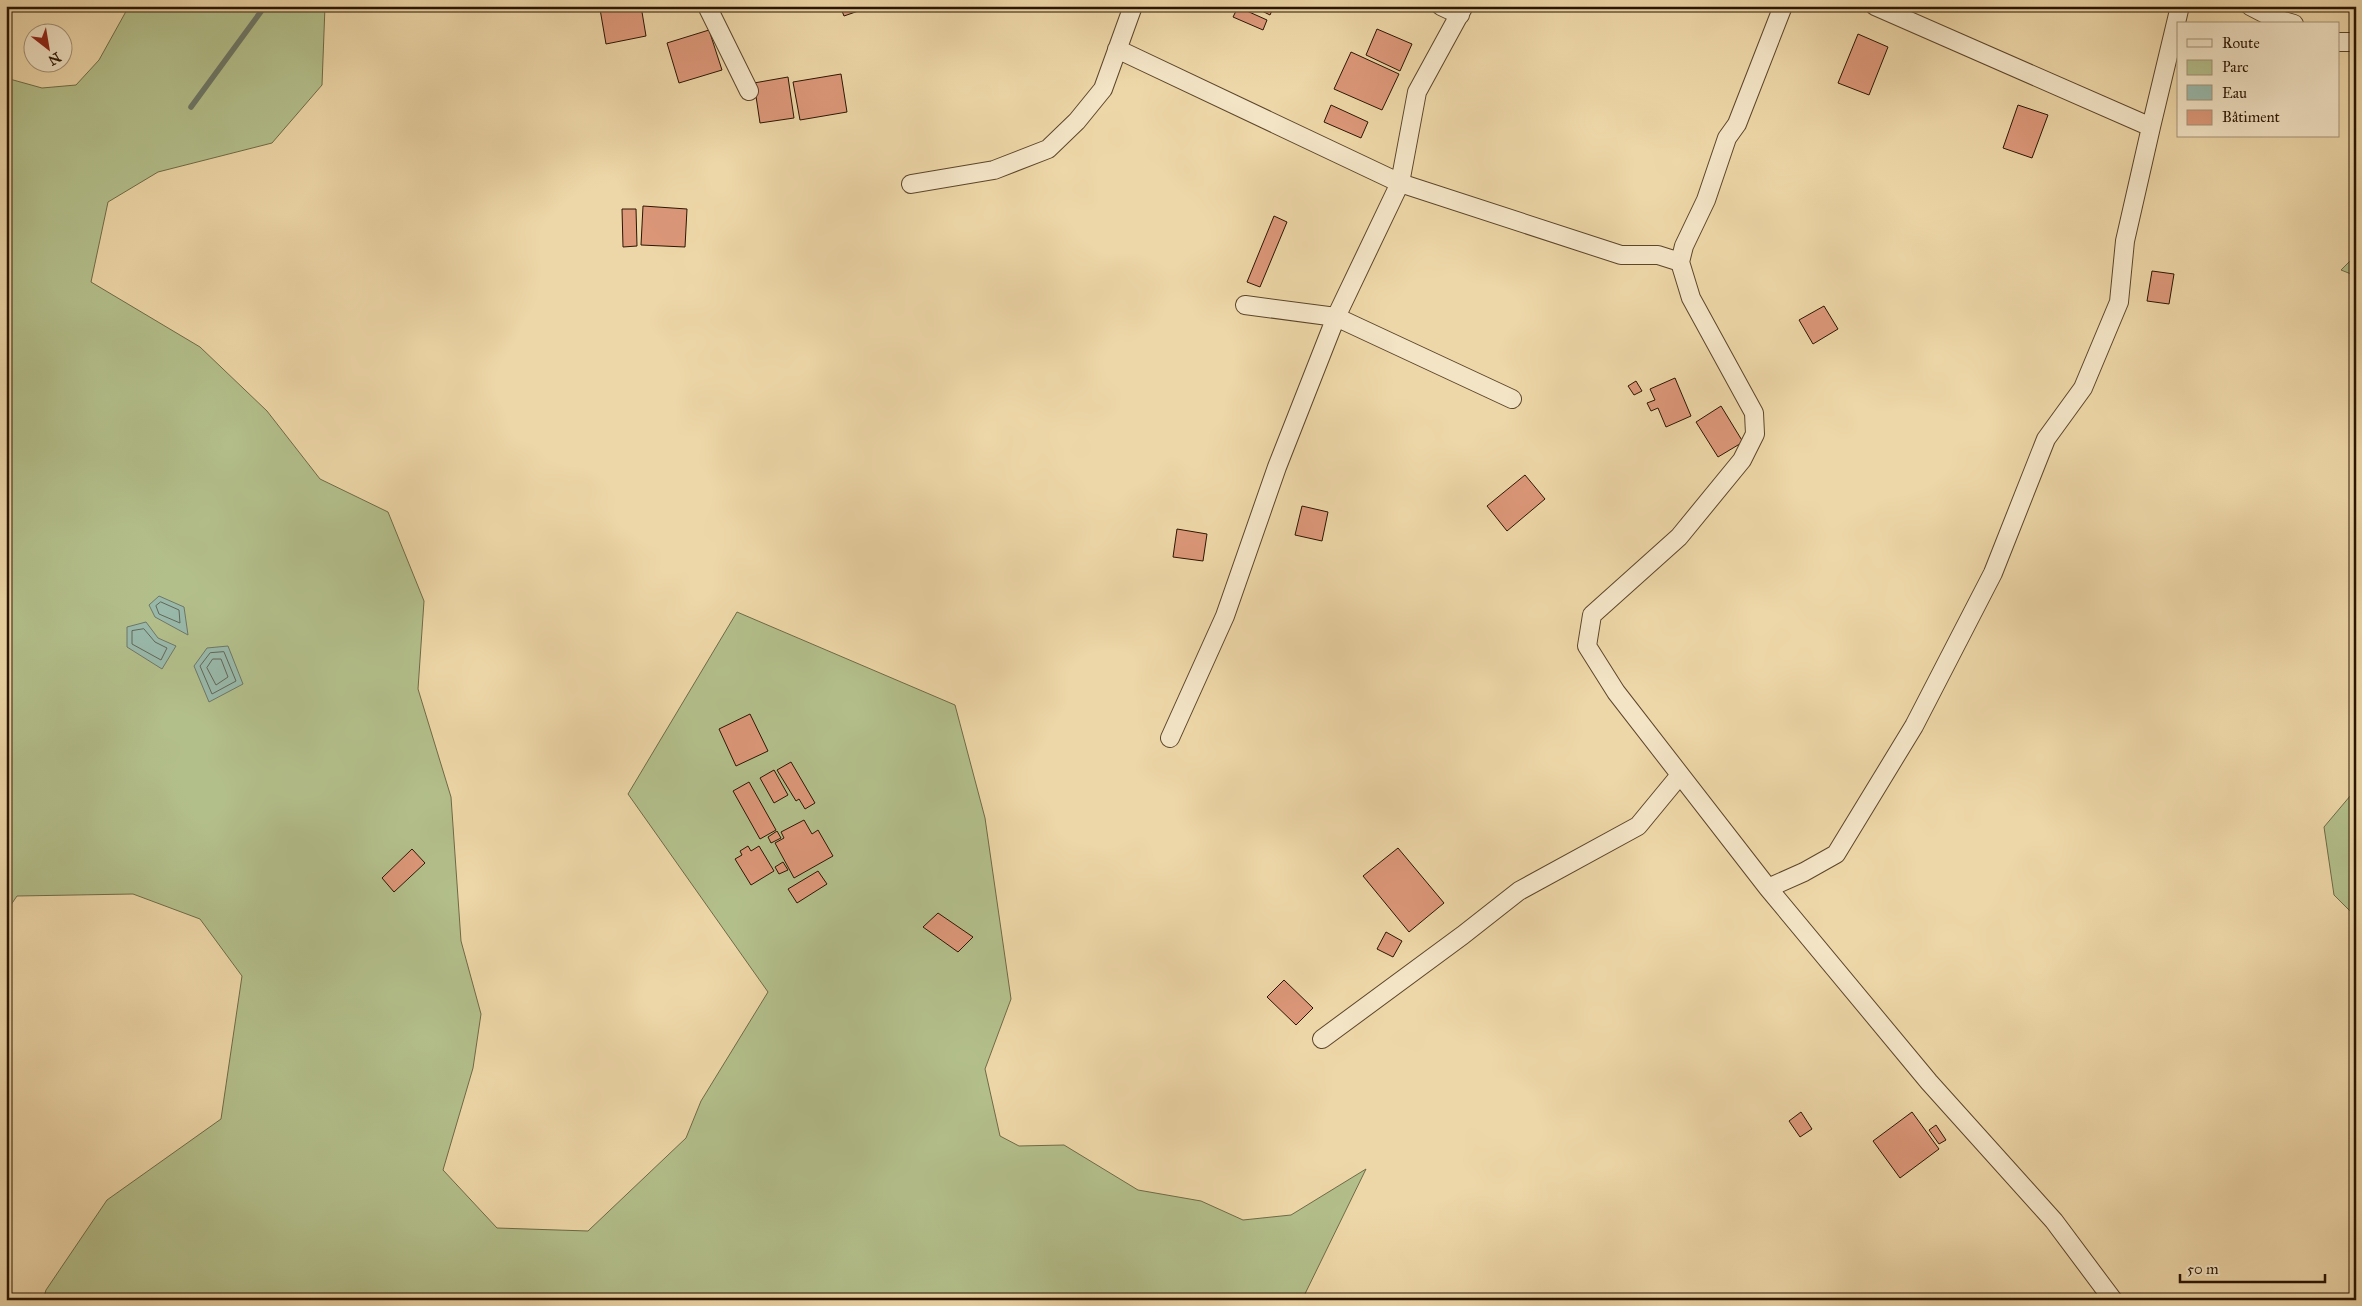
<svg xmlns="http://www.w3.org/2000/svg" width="2362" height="1306" font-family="'IM FELL Great Primer',serif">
<rect width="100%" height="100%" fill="#edd6a7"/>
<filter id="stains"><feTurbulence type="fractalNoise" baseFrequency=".004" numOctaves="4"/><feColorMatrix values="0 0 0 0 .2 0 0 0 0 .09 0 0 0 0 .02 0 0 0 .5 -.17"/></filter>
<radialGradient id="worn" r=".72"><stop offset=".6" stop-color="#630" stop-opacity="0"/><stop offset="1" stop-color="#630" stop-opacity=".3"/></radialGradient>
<path fill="#b3bf8b" stroke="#6f6a46" d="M 129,6 L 325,6 L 322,85 L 272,143 L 158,172 L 108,202 L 91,282 L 200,347 L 267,411 L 320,479 L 388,512 L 424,601 L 418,689 L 451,797 L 461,941 L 481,1014 L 473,1068 L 443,1170 L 497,1228 L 588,1231 L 686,1138 L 701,1101 L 768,992 L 628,794 L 737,612 L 955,705 L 985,818 L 1011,999 L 985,1069 L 1000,1136 L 1019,1146 L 1064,1145 L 1138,1190 L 1201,1201 L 1243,1220 L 1291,1215 L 1366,1169 L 1302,1300 L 43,1300 L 46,1290 L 107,1200 L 221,1119 L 242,976 L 200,919 L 133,894 L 17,896 L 6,912 L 6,78 L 42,88 L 76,85 L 99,60 Z
M 2356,255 L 2356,276 L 2341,270 Z
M 2356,789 L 2356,917 L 2334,895 L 2324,827 Z"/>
<path fill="#99b9ab" stroke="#6d7767" d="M 159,596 L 184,607 L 188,635 L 155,617 L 149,605 Z
M 146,622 L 158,638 L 176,646 L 162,669 L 127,647 L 127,627 Z
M 228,646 L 243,684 L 209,702 L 194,666 L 207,648 Z"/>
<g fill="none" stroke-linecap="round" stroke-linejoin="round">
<path stroke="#626756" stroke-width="1" d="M 161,602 L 179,610 L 180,623 L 159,614 L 156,606 Z
M 144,629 L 155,642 L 167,648 L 161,660 L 132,644 L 132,631 Z
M 224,652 L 236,681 L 212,694 L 200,666 L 210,653 Z
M 213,659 L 221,659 L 228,677 L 216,685 L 207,668 Z"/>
<path stroke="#6d7767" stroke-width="5.5" d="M 191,107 L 265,6"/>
</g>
<path fill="#dc9779" stroke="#2b1501" d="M 615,6 L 641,6 L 646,36 L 606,44 L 600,9 Z
M 840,6 L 864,6 L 864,9 L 844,16 Z
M 1252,6 L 1274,6 L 1270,15 Z
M 1238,7 L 1267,20 L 1263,30 L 1233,17 Z
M 1377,29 L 1412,44 L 1400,71 L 1366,55 Z
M 709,30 L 722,70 L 679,83 L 667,43 Z
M 1858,34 L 1888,47 L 1869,95 L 1838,83 Z
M 1351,52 L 1399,74 L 1382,110 L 1334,89 Z
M 841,74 L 847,112 L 800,120 L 793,82 Z
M 788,77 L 794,118 L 760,123 L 754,83 Z
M 1331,105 L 1368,122 L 1361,138 L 1324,122 Z
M 2018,105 L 2048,115 L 2032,158 L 2003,148 Z
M 643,206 L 687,209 L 685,247 L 641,245 Z
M 622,209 L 636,209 L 637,246 L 623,247 Z
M 1274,216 L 1287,222 L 1260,287 L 1247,282 Z
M 2152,271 L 2174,274 L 2169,304 L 2147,301 Z
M 1824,306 L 1838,329 L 1813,344 L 1799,320 Z
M 1675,378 L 1691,416 L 1666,427 L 1658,408 L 1651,411 L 1647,403 L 1655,400 L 1650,389 Z
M 1636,381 L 1642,391 L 1634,395 L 1628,386 Z
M 1721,406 L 1743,442 L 1718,457 L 1696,422 Z
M 1525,475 L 1545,499 L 1507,531 L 1487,506 Z
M 1302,506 L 1328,512 L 1322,541 L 1295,535 Z
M 1177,529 L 1207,534 L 1203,561 L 1173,557 Z
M 750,714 L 768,751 L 736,766 L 719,729 Z
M 791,762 L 815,803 L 805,809 L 799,799 L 796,801 L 777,770 Z
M 774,770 L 788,795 L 774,803 L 760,778 Z
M 749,782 L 776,830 L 760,839 L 733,791 Z
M 804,820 L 812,834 L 818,830 L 833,856 L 794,878 L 775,843 L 784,838 L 781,832 Z
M 777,831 L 781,838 L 771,843 L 768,837 Z
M 748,846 L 751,851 L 759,846 L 774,871 L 751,885 L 735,859 L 742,855 L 740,851 Z
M 1398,848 L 1444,903 L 1409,932 L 1363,876 Z
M 412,849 L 425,863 L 394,892 L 382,878 Z
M 783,862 L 788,870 L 779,874 L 775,867 Z
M 818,871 L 827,884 L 797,903 L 788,889 Z
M 938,913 L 973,937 L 958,952 L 923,927 Z
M 1386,932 L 1402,941 L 1393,957 L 1377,949 Z
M 1284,980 L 1313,1008 L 1296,1025 L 1267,997 Z
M 1801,1112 L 1812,1129 L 1800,1137 L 1789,1121 Z
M 1912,1112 L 1939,1149 L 1900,1178 L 1873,1141 Z
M 1936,1125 L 1946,1140 L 1939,1144 L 1929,1130 Z"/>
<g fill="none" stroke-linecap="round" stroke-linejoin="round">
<g stroke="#5c452a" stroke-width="20">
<path id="minor" d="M 707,6 L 749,91
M 1441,6 L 1460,15
M 1875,6 L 2151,127 L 2125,241 L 2119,302 L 2083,388 L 2046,439 L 1993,573 L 1914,726 L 1836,854 L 1804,872 L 1768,888 L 1929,1082 L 2054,1221 L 2113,1300
M 2250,6 L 2273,18 L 2294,24
M 2338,42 L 2356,42
M 1117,49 L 1400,183 L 1621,255 L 1658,255 L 1680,262
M 2151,127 L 2180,6
M 911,184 L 994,170 L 1048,149 L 1077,121 L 1103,89 L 1133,6
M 1245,305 L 1336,317 L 1512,399
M 1170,738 L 1225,616 L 1277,467 L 1336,317 L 1400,183 L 1417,92 L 1464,6
M 1768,888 L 1616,692 L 1587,646 L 1592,615 L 1679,537 L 1742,460 L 1755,434 L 1754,413 L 1691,298 L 1680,262 L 1684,246 L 1706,200 L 1727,138 L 1737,124 L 1783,6
M 1322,1039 L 1463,935 L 1519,891 L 1638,826 L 1680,775"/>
</g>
<use href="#minor" stroke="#f3e4c6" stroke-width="18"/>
</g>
<rect width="2362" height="1306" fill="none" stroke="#edd6a7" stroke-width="25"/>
<rect x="8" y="8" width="2347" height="1291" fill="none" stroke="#2b1501" stroke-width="2.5"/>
<rect x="12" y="12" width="2337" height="1281" fill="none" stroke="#2b1501"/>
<rect x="2177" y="22" width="162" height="115" fill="#f3e4c6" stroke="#a39177"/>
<rect x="2187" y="39" width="25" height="8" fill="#f3e4c6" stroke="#a39177"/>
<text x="2222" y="48" font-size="15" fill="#2b1501">Route</text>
<rect x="2187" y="60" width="25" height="15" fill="#b3bf8b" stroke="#a39177"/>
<text x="2222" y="72" font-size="15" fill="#2b1501">Parc</text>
<rect x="2187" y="85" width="25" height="15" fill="#99b9ab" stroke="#a39177"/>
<text x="2222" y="98" font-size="15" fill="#2b1501">Eau</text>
<rect x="2187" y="110" width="25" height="15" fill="#dc9779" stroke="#a39177"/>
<text x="2222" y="122" font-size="15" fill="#2b1501">Bâtiment</text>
<g transform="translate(48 48) rotate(149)"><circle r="24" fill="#f3e4c6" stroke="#a39177"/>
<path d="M0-4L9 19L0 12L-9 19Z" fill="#8f2418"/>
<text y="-8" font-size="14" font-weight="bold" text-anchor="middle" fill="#2b1501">N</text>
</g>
<path d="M2180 1274v8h145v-8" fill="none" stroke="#2b1501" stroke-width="2.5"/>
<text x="2187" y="1274" font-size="15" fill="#2b1501" stroke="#f3e4c6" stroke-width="4" paint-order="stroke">50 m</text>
<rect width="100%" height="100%" filter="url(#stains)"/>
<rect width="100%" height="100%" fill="url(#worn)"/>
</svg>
